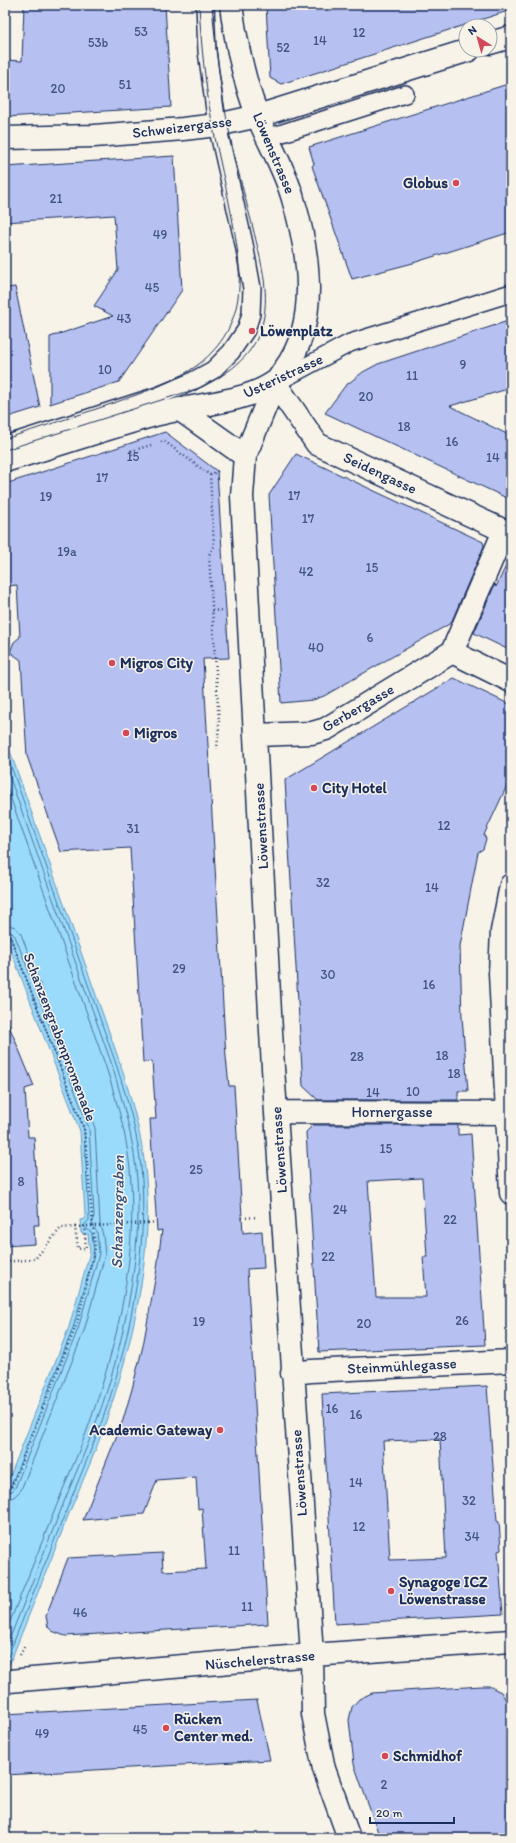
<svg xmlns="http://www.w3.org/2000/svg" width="516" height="1843" font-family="Itim,sans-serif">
<rect width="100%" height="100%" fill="#f7f3e8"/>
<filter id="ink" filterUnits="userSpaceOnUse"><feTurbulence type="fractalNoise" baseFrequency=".025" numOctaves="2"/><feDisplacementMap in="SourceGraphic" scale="8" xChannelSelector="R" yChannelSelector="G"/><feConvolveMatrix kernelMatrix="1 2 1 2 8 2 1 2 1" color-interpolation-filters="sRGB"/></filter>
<g filter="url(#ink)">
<path fill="#9adbfc" stroke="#6796bd" d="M 5,737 L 120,1063 C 132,1101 143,1139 146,1178 C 153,1255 132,1346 107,1418 C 97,1449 83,1480 70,1511 C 49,1565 27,1620 5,1675 L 5,1489 L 69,1327 L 90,1252 L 88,1234 L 81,1233 L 80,1220 L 85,1219 L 85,1215 L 80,1131 L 5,935 Z
M 5,1825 L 15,1838 L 5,1838 Z"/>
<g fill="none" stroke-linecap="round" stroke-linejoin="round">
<path stroke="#4e749d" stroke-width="1" d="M 5,749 L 116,1064 C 128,1102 140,1140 142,1180 C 147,1255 128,1348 103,1418 C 92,1448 80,1477 68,1506 C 47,1559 26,1611 5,1664
M 5,764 L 112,1065 C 123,1103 134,1140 137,1179 C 143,1251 123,1349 98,1417 C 88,1446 75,1474 64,1502 C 44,1552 25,1601 5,1650
M 5,782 L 106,1067 C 118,1105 129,1143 131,1182 C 136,1260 118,1339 93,1413 C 84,1441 71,1469 60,1497 C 42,1543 23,1589 5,1634
M 5,924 L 15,927 L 21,934 L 95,1128 L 100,1224 L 103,1235 L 105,1255 L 84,1331 L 21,1490 L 14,1497 L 5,1500
M 5,930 L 11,932 L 15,936 L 89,1128 L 94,1215 L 92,1225 L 97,1232 L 99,1254 L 78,1329 L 15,1488 L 11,1492 L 5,1494
M 5,935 L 11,938 L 84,1130 L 89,1216 L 89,1220 L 85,1224 L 84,1227 L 92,1233 L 94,1254 L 73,1328 L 11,1486 L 5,1489"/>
</g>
<path fill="#b6c1f2" stroke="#1b2f5e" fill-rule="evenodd" d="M 24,5 L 165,5 L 171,107 L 5,117 L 5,60 L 22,61 Z
M 266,5 L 511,5 L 511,10 L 281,84 L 270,78 Z
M 511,83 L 511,232 L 413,263 L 352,279 L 312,166 L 314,164 L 309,147 Z
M 174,156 L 182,290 L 119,382 L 50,404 L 50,337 L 113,316 L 94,306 L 118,270 L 114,215 L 5,222 L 5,167 Z
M 15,287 L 40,407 L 5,418 L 5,288 Z
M 511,320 L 511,388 L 450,406 L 511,436 L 511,500 L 325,413 L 345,386 L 363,372 L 378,364 Z
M 165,432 L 217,471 L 229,658 L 203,659 L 226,1057 L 229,1086 L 234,1086 L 243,1233 L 262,1231 L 264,1268 L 247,1269 L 268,1624 L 65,1636 L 52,1631 L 48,1627 L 46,1616 L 68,1558 L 162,1553 L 163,1571 L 206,1569 L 202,1508 L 198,1509 L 196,1477 L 157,1480 L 144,1514 L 83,1520 L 123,1420 L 132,1389 L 143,1346 L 157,1269 L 162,1230 L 157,1231 L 150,1119 L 156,1119 L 152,1061 L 143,1062 L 130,848 L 61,852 L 27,756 L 21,660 L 10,652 L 14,642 L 20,637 L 17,585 L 7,586 L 5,484 Z
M 296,454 L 483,542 L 484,546 L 451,623 L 324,696 L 313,700 L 281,703 L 269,495 Z
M 511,555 L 511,651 L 474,633 L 495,584 L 496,587 Z
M 454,678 L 511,705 L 511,777 L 484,835 L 486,839 L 483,849 L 478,852 L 460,946 L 462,1017 L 468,1091 L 458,1091 L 458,1100 L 318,1100 L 303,1086 L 285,780 Z
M 5,1016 L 34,1086 L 25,1089 L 28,1137 L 34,1137 L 39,1225 L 34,1225 L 35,1244 L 5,1246 Z
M 313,1125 L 458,1125 L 458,1135 L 471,1134 L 485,1345 L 319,1352 L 306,1132 ZM 422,1178 L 427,1257 L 423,1257 L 426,1297 L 376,1297 L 368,1181 Z
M 487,1386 L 497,1521 L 499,1522 L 501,1550 L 498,1551 L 503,1614 L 335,1624 L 322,1394 ZM 440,1439 L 446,1558 L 390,1560 L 383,1441 Z
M 482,1686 L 489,1686 L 501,1692 L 509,1705 L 511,1734 L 511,1838 L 380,1838 L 354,1764 L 349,1720 L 352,1707 L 359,1699 L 372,1693 Z
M 257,1700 L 270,1760 L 6,1775 L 5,1714 Z"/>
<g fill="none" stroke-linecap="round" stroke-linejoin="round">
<g stroke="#1b2f5e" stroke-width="20">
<path id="service" d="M 267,138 L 405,94
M 277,382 L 350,343 L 511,293
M 5,445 L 160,395 L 191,382 L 213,370 L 231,352 L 246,330 L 251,314 L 252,288 L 244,244 L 217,125 L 207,51 L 205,5"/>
</g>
<g stroke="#1b2f5e" stroke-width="25">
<path id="minor" d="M 490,43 L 511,37
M 5,138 L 94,136 L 183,129 L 217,125 L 258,116 L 469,50
M 275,383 L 245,456 L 242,496 L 273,1068 L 312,1655 L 313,1714 L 324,1769 L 349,1838
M 275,383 L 317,444 L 511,534
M 179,409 L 245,456
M 452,652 L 511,681
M 256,735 L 312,733 L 326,729 L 452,652 L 504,531
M 276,1112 L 511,1113
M 292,1373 L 311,1371 L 511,1361
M 9,1681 L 312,1655 L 511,1641"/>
</g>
<g stroke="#1b2f5e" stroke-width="25">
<path id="tertiary" d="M 5,461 C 55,446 105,429 155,415 C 190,405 244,403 273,383 C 278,381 281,374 284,370 C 320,323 309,252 293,199 C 285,169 268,143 257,114 C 243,78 236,43 231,5
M 511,885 L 502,931 L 500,973 L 511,1193"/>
</g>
<path stroke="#1b2f5e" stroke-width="2.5" stroke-dasharray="1 3" stroke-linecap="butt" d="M 161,442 L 164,441 L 210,475 L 214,546 L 209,555 L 219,723 L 217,749
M 131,450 L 133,456
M 131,451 L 151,445
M 210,475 L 218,471
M 212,611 L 223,610
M 5,924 L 84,1128 L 95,1248 L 77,1323 L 5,1503
M 242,1218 L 257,1217
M 148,1223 L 156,1222
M 5,1262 L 35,1259 L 61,1228 L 75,1227 L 78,1249 L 86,1248 L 84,1226 L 92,1225
M 20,1655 L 24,1647"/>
<use href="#service" stroke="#f7f3e8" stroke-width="17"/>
<use href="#minor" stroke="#f7f3e8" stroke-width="22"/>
<use href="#tertiary" stroke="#f7f3e8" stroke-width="22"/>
<path stroke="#1b2f5e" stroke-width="1" d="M 5,439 C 41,427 76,416 111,404 C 141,393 174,383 199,364 C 247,326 243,276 233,223 C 227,189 218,156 212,122 C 205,83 201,44 199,5
M 5,450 L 202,387 C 231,372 256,354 263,321 C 270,290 260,258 253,228 C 247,204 240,179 234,155 C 223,105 216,56 212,5"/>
<path stroke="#1b2f5e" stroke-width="2.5" stroke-dasharray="1 3" stroke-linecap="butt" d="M 75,1227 L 148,1223"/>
</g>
</g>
<g fill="#d1495b" stroke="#f7f3e8" stroke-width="1.5">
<circle cx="456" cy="183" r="4"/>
<circle cx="252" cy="331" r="4"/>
<circle cx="112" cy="663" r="4"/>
<circle cx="126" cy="733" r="4"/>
<circle cx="314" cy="788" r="4"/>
<circle cx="220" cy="1430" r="4"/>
<circle cx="391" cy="1591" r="4"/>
<circle cx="166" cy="1728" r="4"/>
<circle cx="385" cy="1756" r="4"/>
</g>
<g text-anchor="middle" stroke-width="3" stroke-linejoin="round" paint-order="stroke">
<g font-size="13" fill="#425483">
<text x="141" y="36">53</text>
<text x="359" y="37">12</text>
<text x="320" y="45">14</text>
<text x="98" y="47">53b</text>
<text x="283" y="52">52</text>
<text x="125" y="89">51</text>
<text x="58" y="93">20</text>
<text x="56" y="203">21</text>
<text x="160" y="239">49</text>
<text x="152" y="292">45</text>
<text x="124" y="323">43</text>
<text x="463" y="369">9</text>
<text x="105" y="374">10</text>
<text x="412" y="380">11</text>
<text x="366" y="401">20</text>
<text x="404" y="431">18</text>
<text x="452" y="446">16</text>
<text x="133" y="461">15</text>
<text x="493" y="462">14</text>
<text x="102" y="482">17</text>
<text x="294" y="500">17</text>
<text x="46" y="501">19</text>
<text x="308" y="523">17</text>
<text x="67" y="556">19a</text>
<text x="372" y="572">15</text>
<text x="306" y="576">42</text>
<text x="370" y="642">6</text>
<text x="316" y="652">40</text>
<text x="444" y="830">12</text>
<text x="133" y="833">31</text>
<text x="323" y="887">32</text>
<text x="432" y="892">14</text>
<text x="179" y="973">29</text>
<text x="328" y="979">30</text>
<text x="429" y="989">16</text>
<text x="442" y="1060">18</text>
<text x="357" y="1061">28</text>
<text x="454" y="1078">18</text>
<text x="413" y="1096">10</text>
<text x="373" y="1097">14</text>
<text x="386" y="1153">15</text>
<text x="196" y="1174">25</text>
<text x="21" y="1186">8</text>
<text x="340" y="1214">24</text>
<text x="450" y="1224">22</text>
<text x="328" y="1261">22</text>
<text x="462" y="1325">26</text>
<text x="199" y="1326">19</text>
<text x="364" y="1328">20</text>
<text x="332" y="1413">16</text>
<text x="356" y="1419">16</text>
<text x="440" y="1441">28</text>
<text x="356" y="1487">14</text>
<text x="469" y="1505">32</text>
<text x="359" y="1531">12</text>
<text x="472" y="1541">34</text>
<text x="234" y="1555">11</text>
<text x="247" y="1611">11</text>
<text x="80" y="1617">46</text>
<text x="140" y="1734">45</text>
<text x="42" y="1738">49</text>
<text x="384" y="1789">2</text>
</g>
<g font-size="15" fill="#1b2f5e" stroke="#f7f3e8">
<text transform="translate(182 127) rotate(-7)" y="5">Schweizergasse</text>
<text transform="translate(274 153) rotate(67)" y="5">Löwenstrasse</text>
<text transform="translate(283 376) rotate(-25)" y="5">Usteristrasse</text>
<text transform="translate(380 473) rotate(25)" y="5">Seidengasse</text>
<text transform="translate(358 708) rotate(-30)" y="5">Gerbergasse</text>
<text transform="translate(261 826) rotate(-93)" y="5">Löwenstrasse</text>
<text transform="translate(60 1037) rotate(69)" y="5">Schanzengrabenpromenade</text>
<text x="392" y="1117">Hornergasse</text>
<text transform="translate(279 1150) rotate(-94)" y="5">Löwenstrasse</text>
<text transform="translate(402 1366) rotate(-3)" y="5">Steinmühlegasse</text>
<text transform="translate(299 1473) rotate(-94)" y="5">Löwenstrasse</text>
<text transform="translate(260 1660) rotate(-5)" y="5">Nüschelerstrasse</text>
</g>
<g font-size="15" font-weight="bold" fill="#1b2f5e" stroke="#f7f3e8" text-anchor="start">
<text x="448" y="188" text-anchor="end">Globus</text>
<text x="260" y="336">Löwenplatz</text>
<text x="120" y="668">Migros City</text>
<text x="134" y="738">Migros</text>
<text x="322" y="793">City Hotel</text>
<text x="212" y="1435" text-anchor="end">Academic Gateway</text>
<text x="399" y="1587">Synagoge ICZ<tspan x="399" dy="17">Löwenstrasse</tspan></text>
<text x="174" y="1724">Rücken<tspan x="174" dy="17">Center med.</tspan></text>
<text x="393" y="1761">Schmidhof</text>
</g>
<g font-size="16" font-style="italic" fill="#34517e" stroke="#f7f3e8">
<text transform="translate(117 1212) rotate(-89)" y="6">Schanzengraben</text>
</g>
</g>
<rect width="516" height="1843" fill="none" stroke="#f7f3e8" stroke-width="20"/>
<rect x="10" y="10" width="496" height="1823" fill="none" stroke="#1b2f5e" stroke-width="1.5" filter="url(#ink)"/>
<g transform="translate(478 38) rotate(323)"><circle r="19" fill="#f7f3e8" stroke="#9fa5b1"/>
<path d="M0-3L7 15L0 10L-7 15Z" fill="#d1495b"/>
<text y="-6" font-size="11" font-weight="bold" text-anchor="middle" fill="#1b2f5e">N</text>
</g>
<path d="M370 1817v6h84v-6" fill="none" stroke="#1b2f5e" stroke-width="2"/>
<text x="376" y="1817" font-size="12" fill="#1b2f5e" stroke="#f7f3e8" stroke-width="3" paint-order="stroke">20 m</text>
</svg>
